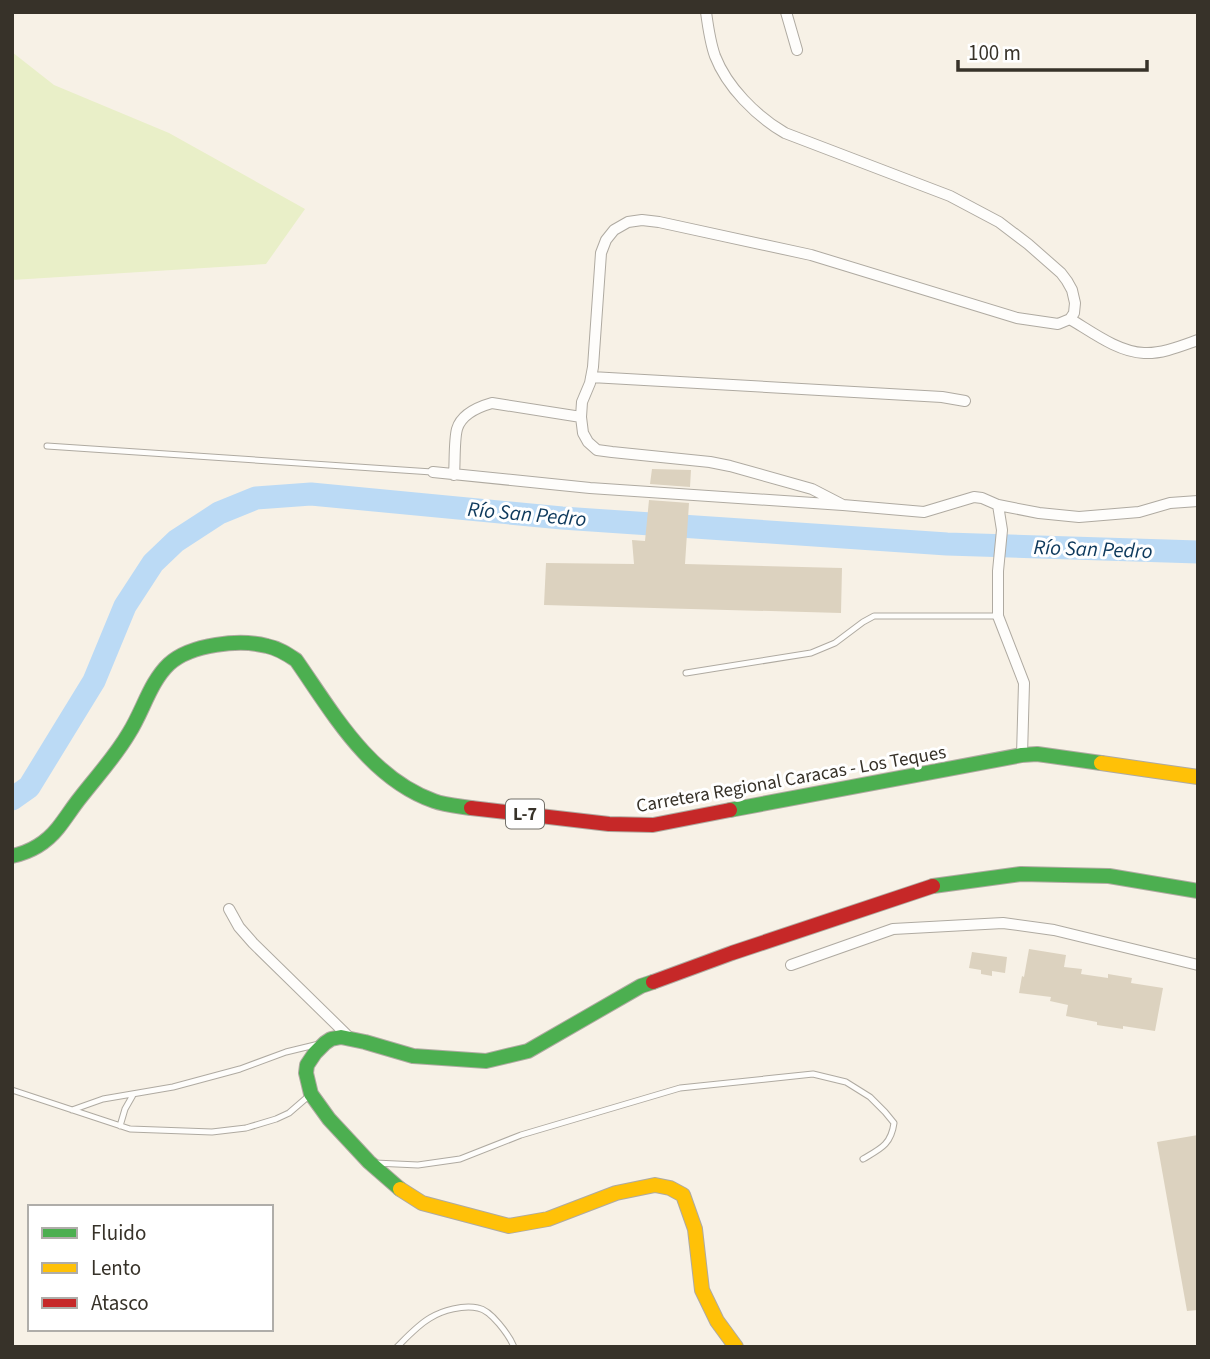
<svg xmlns="http://www.w3.org/2000/svg" width="1210" height="1359" font-family="'Source Sans 3',sans-serif">
<rect width="100%" height="100%" fill="#f7f1e6"/>
<path fill="#e9efc8" d="M 12,52 L 54,85 L 169,133 L 305,209 L 266,264 L 12,280 Z"/>
<g fill="none" stroke-linecap="round" stroke-linejoin="round">
<path stroke="#bbdaf5" stroke-width="23" d="M 12,799 L 29,787 L 94,681 L 125,606 L 153,563 L 176,541 L 219,513 L 256,498 L 311,494 L 562,518 L 947,544 L 1198,552"/>
</g>
<path fill="#dcd2bf" d="M 652,469 L 691,470 L 690,487 L 650,484 Z
M 649,500 L 689,503 L 685,564 L 842,568 L 841,613 L 544,605 L 546,563 L 634,564 L 632,540 L 645,541 Z
M 1029,949 L 1066,955 L 1064,967 L 1082,969 L 1081,974 L 1108,978 L 1108,974 L 1132,978 L 1131,983 L 1163,988 L 1155,1031 L 1123,1026 L 1123,1029 L 1097,1025 L 1097,1022 L 1066,1016 L 1068,1005 L 1050,1001 L 1051,997 L 1019,993 L 1022,976 L 1024,977 Z
M 972,952 L 1007,957 L 1005,973 L 992,971 L 992,976 L 981,974 L 981,970 L 969,968 Z
M 1198,1135 L 1198,1310 L 1187,1311 L 1157,1142 Z"/>
<g fill="none" stroke-linecap="round" stroke-linejoin="round">
<g stroke="#afaaa1" stroke-width="7">
<path id="lane" d="M 47,446 L 432,472
M 686,673 L 811,653 L 835,643 L 863,622 L 874,616 L 998,616
M 12,1090 L 130,1129 L 212,1132 L 246,1128 L 276,1119 L 289,1113 L 311,1094
M 72,1110 L 103,1099 L 173,1087 L 240,1069 L 286,1052 L 319,1044
M 120,1126 L 125,1109 L 133,1095
M 375,1163 L 418,1165 L 460,1159 L 521,1135 L 680,1088 L 813,1074 L 846,1082 L 870,1097 L 885,1112 L 894,1123 C 891,1145 880,1149 863,1159
M 397,1347 C 407,1337 418,1325 430,1318 C 443,1310 463,1305 478,1308 C 491,1310 509,1335 514,1347"/>
</g>
<g stroke="#afaaa1" stroke-width="12">
<path id="street" d="M 706,12 C 708,27 710,42 715,56 C 727,87 756,116 785,133 L 950,196 L 999,222 L 1028,244 L 1061,273 L 1067,281 L 1072,290 L 1075,303 L 1074,313 L 1070,319 L 1058,324 L 1017,318 L 811,255 L 659,222 L 642,220 L 628,222 L 614,230 L 606,240 L 601,253 L 593,367 L 590,383 L 582,402 L 581,417 L 583,433 L 588,442 L 597,450 L 612,452 L 710,462 L 730,466 L 812,489 L 843,505
M 786,12 L 797,50
M 1070,319 C 1092,332 1118,352 1144,353 C 1162,354 1181,346 1198,340
M 591,377 L 942,397 L 965,401
M 433,472 L 590,488 L 843,505 L 924,512 L 974,497 L 982,498 L 998,505 L 1039,513 L 1079,517 L 1139,512 L 1170,503 L 1198,501
M 454,475 C 455,463 454,440 457,429 C 461,415 478,407 492,403 L 581,417
M 998,505 L 1002,530 L 998,571 L 998,616 L 1024,683 L 1022,755
M 229,909 L 239,927 L 253,943 L 350,1038
M 791,965 L 893,929 L 1003,923 L 1054,930 L 1198,965"/>
</g>
<g stroke="#afaaa1" stroke-width="16">
<path id="fast" d="M 730,810 L 1022,755 L 1037,754 L 1101,763
M 12,856 C 31,852 46,843 58,828 C 66,818 72,808 80,798 C 97,776 115,757 129,733 C 143,711 150,682 169,664 C 191,644 240,639 267,646 C 278,648 287,654 296,660 C 333,713 369,778 434,801 C 445,805 458,806 471,808
M 933,886 L 1021,874 L 1109,876 L 1198,891
M 400,1189 L 369,1162 L 329,1119 L 311,1094 L 306,1073 L 307,1065 L 315,1053 L 325,1043 L 331,1039 L 341,1037 L 365,1042 L 413,1056 L 486,1061 L 528,1051 L 641,986 L 653,982"/>
</g>
<g stroke="#afaaa1" stroke-width="16">
<path id="slow" d="M 1101,763 L 1198,777
M 400,1189 L 422,1203 L 509,1226 L 548,1219 L 616,1193 L 655,1185 L 670,1188 L 683,1195 L 695,1229 L 702,1290 L 717,1321 L 736,1347"/>
</g>
<g stroke="#afaaa1" stroke-width="16">
<path id="jam" d="M 471,808 L 609,824 L 653,825 L 730,810
M 653,982 L 732,953 L 933,886"/>
</g>
<use href="#lane" stroke="#fefdfb" stroke-width="5"/>
<use href="#street" stroke="#fefdfb" stroke-width="10"/>
<use href="#fast" stroke="#4caf50" stroke-width="14"/>
<use href="#slow" stroke="#ffc107" stroke-width="14"/>
<use href="#jam" stroke="#c62828" stroke-width="14"/>
</g>
<g text-anchor="middle" stroke-width="6" stroke-linejoin="round" paint-order="stroke">
<rect fill="#fff" stroke="#737069" stroke-width="2" x="506" y="799.5" width="38" height="29" rx="5"/>
<g font-size="18" font-weight="bold" fill="#373229">
<text x="525" y="820">L-7</text>
</g>
<g font-size="19" fill="#373229" stroke="#fff">
<text transform="translate(791 778) rotate(-10)" y="7">Carretera Regional Caracas - Los Teques</text>
</g>
<g font-size="21" font-style="italic" fill="#0d395c" stroke="#fff">
<text transform="translate(527 514) rotate(5)" y="7">Río San Pedro</text>
<text transform="translate(1093 549) rotate(2)" y="7">Río San Pedro</text>
</g>
</g>
<rect width="1210" height="1359" fill="none" stroke="#373229" stroke-width="28"/>
<rect x="28" y="1205" width="245" height="126" fill="#ffffff" stroke="#afada9" stroke-width="2"/>
<rect x="42" y="1228" width="35" height="10" fill="#4caf50" stroke="#afada9" stroke-width="2"/>
<text x="91" y="1240" font-size="21" fill="#373229">Fluido</text>
<rect x="42" y="1263" width="35" height="10" fill="#ffc107" stroke="#afada9" stroke-width="2"/>
<text x="91" y="1275" font-size="21" fill="#373229">Lento</text>
<rect x="42" y="1298" width="35" height="10" fill="#c62828" stroke="#afada9" stroke-width="2"/>
<text x="91" y="1310" font-size="21" fill="#373229">Atasco</text>
<path d="M958 60v10h189v-10" fill="none" stroke="#373229" stroke-width="3.5"/>
<text x="968" y="60" font-size="21" fill="#373229" stroke="#ffffff" stroke-width="5" paint-order="stroke">100 m</text>
</svg>
